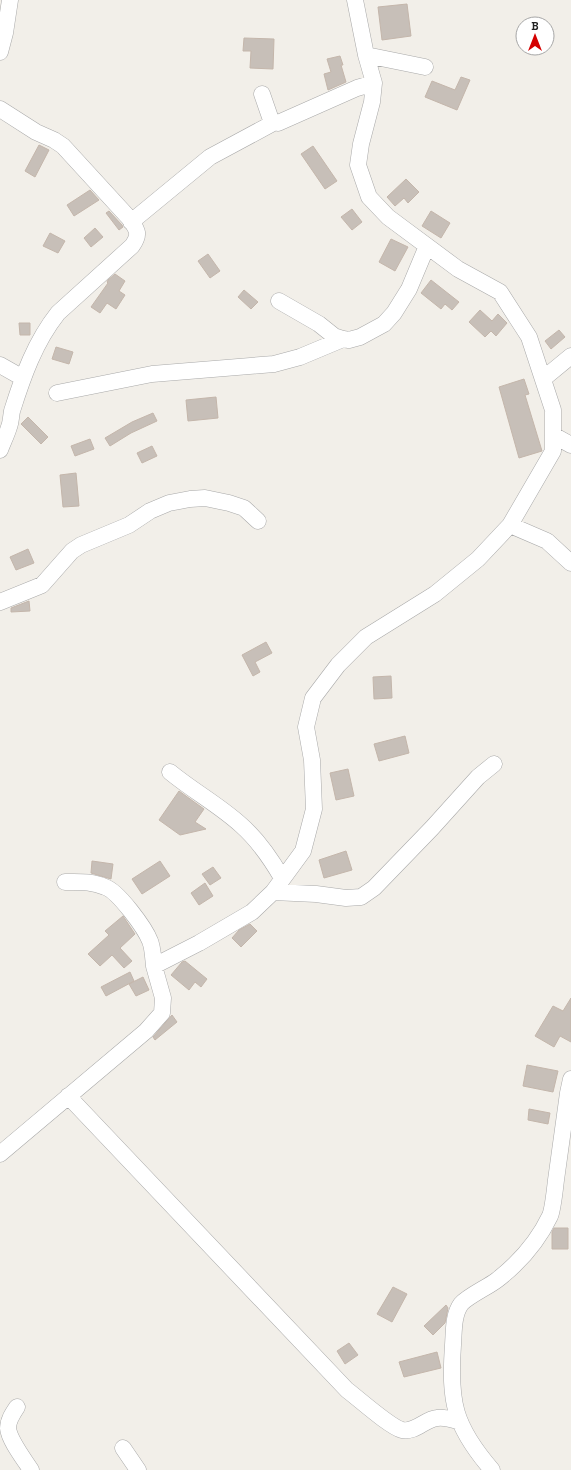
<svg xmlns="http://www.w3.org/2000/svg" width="571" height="1470" font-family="'Space Grotesk',sans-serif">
<rect width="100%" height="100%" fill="#f2efe9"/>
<path fill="#c7bfb8" stroke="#c4b6ab" d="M 407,4 L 411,36 L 382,40 L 378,7 Z
M 244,38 L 274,39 L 273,69 L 250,68 L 251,51 L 243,51 Z
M 340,56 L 343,65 L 341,65 L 346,82 L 328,90 L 324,74 L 331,72 L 327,59 Z
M 461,77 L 470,80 L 457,110 L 425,97 L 432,81 L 455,90 Z
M 39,145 L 49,150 L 35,177 L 25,171 Z
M 313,146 L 337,181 L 325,189 L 301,154 Z
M 406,179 L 419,192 L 408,203 L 404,198 L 395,206 L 387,197 Z
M 90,190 L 99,200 L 74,216 L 67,205 Z
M 352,209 L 362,222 L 352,230 L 341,217 Z
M 109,211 L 122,225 L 123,227 L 119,230 L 106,213 Z
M 431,211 L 450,223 L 441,238 L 422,226 Z
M 95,228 L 103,237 L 91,247 L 84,238 Z
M 50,233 L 65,241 L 58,253 L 43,246 Z
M 391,239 L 408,247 L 395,271 L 379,262 Z
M 208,254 L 220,271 L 210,278 L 198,261 Z
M 115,274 L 125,281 L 119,291 L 125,295 L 116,309 L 107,303 L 100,313 L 91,307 L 108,283 L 107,282 L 108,280 Z
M 431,280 L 459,302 L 452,310 L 445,304 L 441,309 L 421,293 Z
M 244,290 L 258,302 L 251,309 L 238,297 Z
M 480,310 L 492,321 L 498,314 L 507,323 L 496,336 L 491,331 L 485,337 L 469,322 Z
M 19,323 L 30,323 L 30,335 L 20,335 Z
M 559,330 L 565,337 L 551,349 L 545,341 Z
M 56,347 L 73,352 L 69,364 L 52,359 Z
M 524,379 L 529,394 L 525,395 L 542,451 L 519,458 L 499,387 Z
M 216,397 L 218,418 L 188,421 L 186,400 Z
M 153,413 L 157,421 L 131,433 L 110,446 L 105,438 L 132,422 Z
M 28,417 L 48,437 L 41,444 L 21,424 Z
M 90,439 L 94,449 L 75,456 L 71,446 Z
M 152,446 L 157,456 L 142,463 L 137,453 Z
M 76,473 L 79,506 L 63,507 L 60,475 Z
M 28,549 L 34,563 L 16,570 L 10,557 Z
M 29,601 L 30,611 L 11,612 L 11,608 Z
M 266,642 L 272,653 L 255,662 L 260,672 L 253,676 L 242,655 Z
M 391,676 L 392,698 L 374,699 L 373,677 Z
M 405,736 L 409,753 L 379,761 L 374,744 Z
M 348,769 L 354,796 L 336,800 L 330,773 Z
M 179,791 L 204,809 L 195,822 L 206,829 L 180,835 L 159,820 Z
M 346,851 L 352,870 L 324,878 L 319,860 Z
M 92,861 L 113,864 L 111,879 L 91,873 Z
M 160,861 L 170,876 L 142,894 L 132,879 Z
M 213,867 L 221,878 L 210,885 L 202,874 Z
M 205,883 L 213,896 L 199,905 L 191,893 Z
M 123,916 L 135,934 L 120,948 L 132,961 L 124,968 L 112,955 L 100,966 L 88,954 L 109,935 L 105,931 Z
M 250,924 L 257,931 L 241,947 L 232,938 L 239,930 Z
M 185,961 L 207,979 L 201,987 L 195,982 L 189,990 L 171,975 L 182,962 Z
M 130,972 L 134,981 L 106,996 L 101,987 Z
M 143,977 L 149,990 L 136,996 L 129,984 Z
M 571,998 L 571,1042 L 560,1036 L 554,1047 L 535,1036 L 553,1006 L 563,1011 Z
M 172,1015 L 177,1022 L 155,1040 L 153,1037 Z
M 527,1065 L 558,1071 L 553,1092 L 523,1086 Z
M 529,1109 L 550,1113 L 548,1124 L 528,1120 Z
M 554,1228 L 568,1228 L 568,1249 L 552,1249 L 552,1232 Z
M 393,1287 L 407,1294 L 392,1322 L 377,1314 Z
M 446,1305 L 448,1308 L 445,1323 L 433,1335 L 424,1326 Z
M 349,1343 L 358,1355 L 345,1364 L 337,1351 Z
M 437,1352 L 441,1368 L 404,1377 L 399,1362 Z"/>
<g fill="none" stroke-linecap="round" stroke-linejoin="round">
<g stroke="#a9a9a9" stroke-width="17">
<path id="minor" d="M 0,52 L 5,33 L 10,0
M 366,55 L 425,67
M 262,94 L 271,120 L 278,123 L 357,88 L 374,83
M 0,109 L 36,132 L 54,140 L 63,146 L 129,218 C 137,230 141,233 132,246 L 58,313 C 35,342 23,376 12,411 C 11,416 11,422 9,427 C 7,434 3,442 0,450
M 131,222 L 210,157 L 275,122
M 279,301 L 319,324 L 334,336 L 343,339 L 349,340 L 360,337 L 384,324 L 394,313 L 409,289 L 427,246
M 0,365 L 23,378
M 543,379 L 571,356
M 57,393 L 152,374 L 274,364 L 300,357 L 343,339
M 553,435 L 571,445
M 510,525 L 547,541 L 571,563
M 0,602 L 42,585 L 72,551 L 81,545 L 129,525 L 150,511 L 169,503 L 190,499 L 205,498 L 229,503 L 244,508 L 258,521
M 170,772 C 193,791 219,805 241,825 C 258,840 271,859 282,878
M 65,882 C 79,882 92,881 105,887 C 118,891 145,928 150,941 C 153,948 153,958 154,966
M 273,892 L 316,894 L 346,898 L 361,897 L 374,888 L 432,828 L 478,777 L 494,764
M 68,1096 L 347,1390 C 359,1399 390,1427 402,1430 C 415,1433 425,1419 437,1418 C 444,1417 451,1419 458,1421
M 0,1154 L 146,1031 L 162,1013 L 163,998 L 154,966 L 199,943 L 252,912 L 273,892 L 303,851 L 314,809 L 312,760 L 306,727 L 313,698 L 338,665 L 366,637 L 435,594 L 478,559 L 510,525 L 553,451 L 553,410 L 529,337 L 500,292 L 458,269 L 388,217 L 369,197 L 358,165 L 361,144 L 372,102 L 374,83 L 366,55 L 355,0
M 17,1407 C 13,1413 8,1420 8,1428 C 9,1440 24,1459 31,1470
M 123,1448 L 138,1470
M 492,1470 C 454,1426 449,1402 453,1345 C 454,1332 453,1315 461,1304 C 468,1296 488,1287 497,1280 C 519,1263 538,1241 550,1216 C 553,1209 555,1188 556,1180 C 560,1151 564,1122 568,1093 L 571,1079"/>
</g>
<use href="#minor" stroke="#fff" stroke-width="16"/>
</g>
<g transform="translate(535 36)"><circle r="19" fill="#ffffff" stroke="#a7a7a7"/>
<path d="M0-3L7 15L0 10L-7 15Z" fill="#d40000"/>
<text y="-6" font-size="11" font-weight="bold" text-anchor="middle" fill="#222222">B</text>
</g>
</svg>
